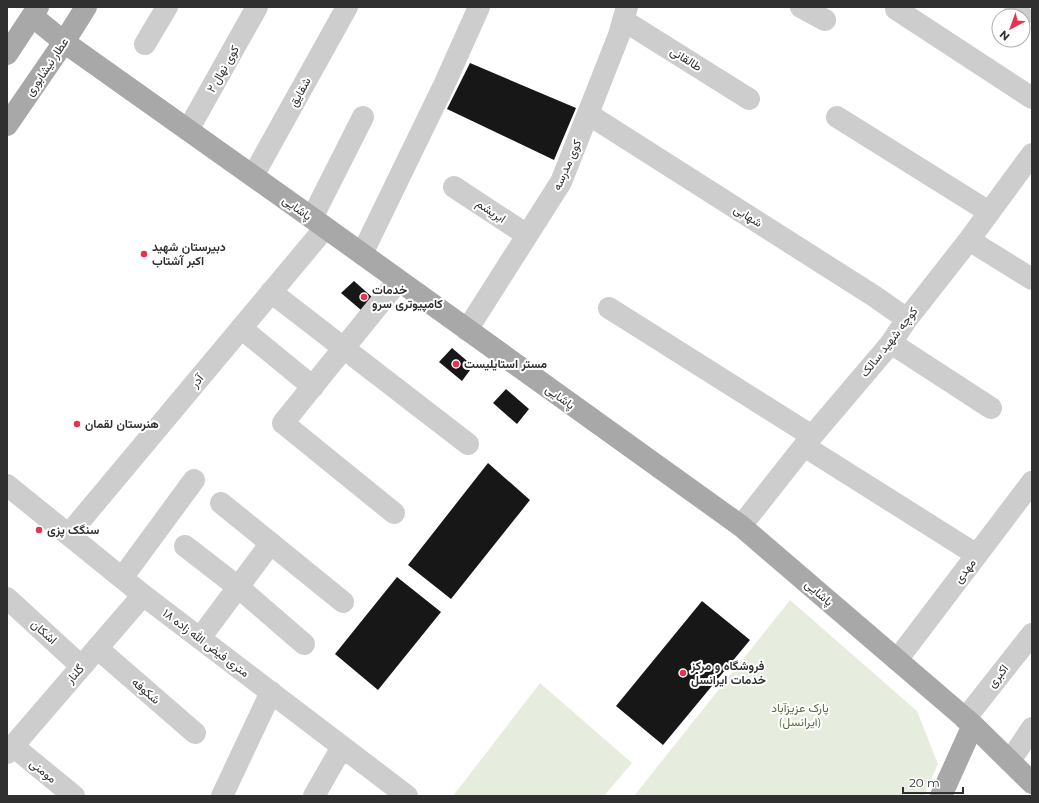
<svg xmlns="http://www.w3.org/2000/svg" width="1039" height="803" font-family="Montserrat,Vazirmatn,sans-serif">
<rect width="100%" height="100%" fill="#fff"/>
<path fill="#e7edde" d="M 790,600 L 917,711 L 938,764 L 924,796 L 634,796 Z
M 540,683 L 632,763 L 604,796 L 453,796 Z"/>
<path fill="#171717" d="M 470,63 L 576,108 L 554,160 L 447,109 Z
M 354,281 L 372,297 L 361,310 L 341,293 Z
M 452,348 L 473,366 L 462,381 L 439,362 Z
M 506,389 L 529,409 L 517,424 L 493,403 Z
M 488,463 L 530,500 L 451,599 L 408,565 Z
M 397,577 L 441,612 L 378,690 L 335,654 Z
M 702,601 L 750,640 L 663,745 L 616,706 Z"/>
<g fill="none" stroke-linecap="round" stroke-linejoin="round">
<path stroke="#cdcdcd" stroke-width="22" d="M 801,7 L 825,20
M 1017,7 L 1015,11 L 1022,16
M 896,9 L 1032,98
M 623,20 L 749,99
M 145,44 L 167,7
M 588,114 L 874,296 L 907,319
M 837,117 L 989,212
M 188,130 L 257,7
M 253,176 L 347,7
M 454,187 L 527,235
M 312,218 L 363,117
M 969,240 L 1032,279
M 362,254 L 445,83 L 479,7
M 271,292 L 468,444
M 609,308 L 812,436
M 241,328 L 313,387
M 467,330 L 561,182 L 619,35 L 627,7
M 891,343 L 991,408
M 804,446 L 977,555
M 7,485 L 143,595 L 407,796
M 221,503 L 343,602
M 394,513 L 283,423 L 398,281
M 741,526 L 812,436 L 891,343 L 907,319 L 969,240 L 1032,154
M 69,534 L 325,228
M 185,546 L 238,587 L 304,644
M 122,578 L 194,480
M 7,598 L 81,666
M 200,638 L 271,543
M 97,648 L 195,733
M 897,660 L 1032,482
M 965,719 L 1032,634
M 13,746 L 74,796
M 7,753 L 143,595
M 1010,761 L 1032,728
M 222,796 L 271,692
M 314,796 L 342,747"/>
<path stroke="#a8a8a8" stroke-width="22" d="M 32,16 L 64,42 L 312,218 L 741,526 L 973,725 L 1032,783
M 7,54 L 38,7
M 7,125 L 64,42 L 86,7
M 941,796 L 973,725"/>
</g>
<g fill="#e63350" stroke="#fff" stroke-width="1.5">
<circle cx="144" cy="254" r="4"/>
<circle cx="364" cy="297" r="4"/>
<circle cx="456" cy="364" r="4"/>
<circle cx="77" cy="424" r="4"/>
<circle cx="39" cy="530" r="4"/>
<circle cx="683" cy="673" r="4"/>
</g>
<g text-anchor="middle" stroke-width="4" stroke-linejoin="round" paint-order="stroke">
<g font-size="12" fill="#303030" stroke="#fff">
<text transform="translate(686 59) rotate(32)" y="4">طالقانی</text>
<text transform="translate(47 67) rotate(-56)" y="4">عطار نیشابوری</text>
<text transform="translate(223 69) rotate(-60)" y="4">کوی نهال ۲</text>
<text transform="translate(300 92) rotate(-61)" y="4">شقایق</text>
<text transform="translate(567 165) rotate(-66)" y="4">کوی مدرسه</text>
<text transform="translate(297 208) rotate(36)" y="4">پاشایی</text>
<text transform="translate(491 211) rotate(34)" y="4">ابریشم</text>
<text transform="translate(748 216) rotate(32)" y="4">شهابی</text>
<text transform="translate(889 342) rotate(-52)" y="4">کوچه شهید سالک</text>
<text transform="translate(197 381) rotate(-50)" y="4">آدر</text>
<text transform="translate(560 397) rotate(36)" y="4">پاشایی</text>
<text transform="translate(965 571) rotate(-53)" y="4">مهدی</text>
<text transform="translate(819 593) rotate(41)" y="4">پاشایی</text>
<text transform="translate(44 632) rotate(42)" y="4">اشکان</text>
<text transform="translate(206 643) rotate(37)" y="4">۱۸ متری فیض الله زاده</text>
<text transform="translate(75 674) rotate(-49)" y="4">گلنار</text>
<text transform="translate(998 676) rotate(-52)" y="4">اکبری</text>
<text transform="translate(146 691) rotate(41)" y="4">شکوفه</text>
<text transform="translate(43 771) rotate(39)" y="4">مومنی</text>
</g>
<g font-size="12" font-weight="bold" fill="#303030" stroke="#fff" text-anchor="start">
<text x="152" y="251">دبیرستان شهید<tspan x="152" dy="14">اکبر آشتاب</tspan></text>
<text x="372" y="294">خدمات<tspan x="372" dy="14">کامپیوتری سرو</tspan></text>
<text x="464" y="368">مستر استایلیست</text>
<text x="85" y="428">هنرستان لقمان</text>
<text x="47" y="534">سنگک پزی</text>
<text x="691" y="670">فروشگاه و مرکز<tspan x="691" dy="14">خدمات ایرانسل</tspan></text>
</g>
<g font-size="12" fill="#576c3d" stroke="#fff">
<text x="800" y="712">پارک عزیزآباد<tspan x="800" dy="14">(ایرانسل)</tspan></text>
</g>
</g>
<rect width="1039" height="803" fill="none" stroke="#303030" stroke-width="16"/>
<g transform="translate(1011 28) rotate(221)"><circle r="19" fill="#ffffff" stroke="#acacac"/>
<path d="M0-3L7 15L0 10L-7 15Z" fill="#e63350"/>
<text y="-6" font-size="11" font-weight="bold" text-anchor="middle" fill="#303030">N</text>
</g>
<path d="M903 787v6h60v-6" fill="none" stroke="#303030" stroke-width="2"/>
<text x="909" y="787" font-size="12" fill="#303030" stroke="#ffffff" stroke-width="3" paint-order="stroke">20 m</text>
</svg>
